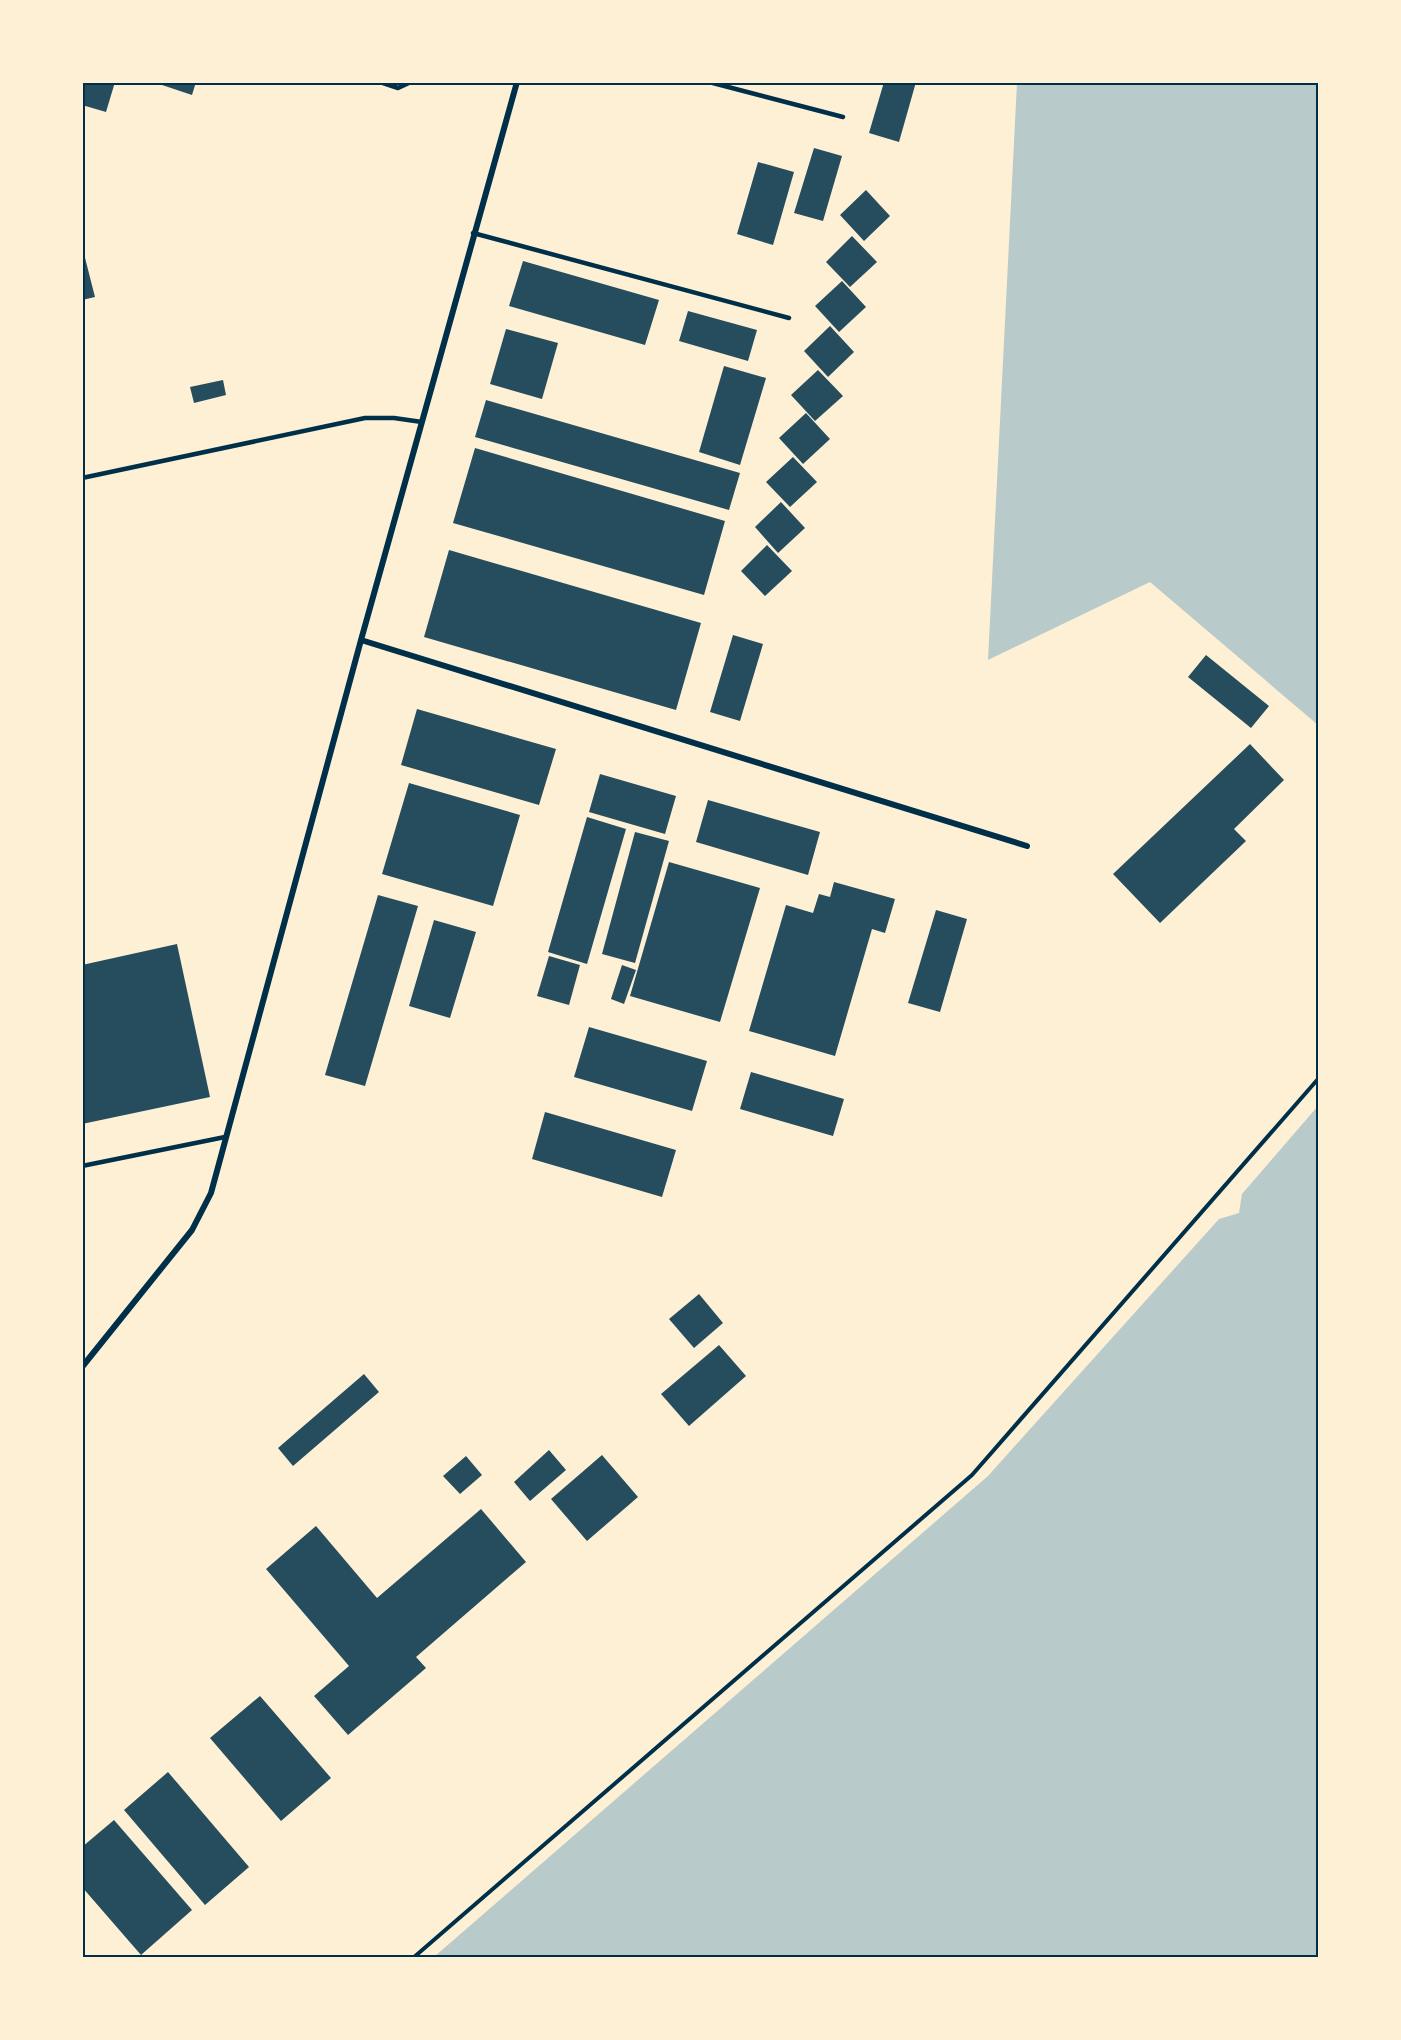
<svg xmlns="http://www.w3.org/2000/svg" width="1401" height="2040" font-family="Arial,sans-serif">
<rect width="100%" height="100%" fill="#fdf0d5"/>
<path fill="#b9caca" d="M 1017,83 L 1318,83 L 1318,725 L 1150,582 L 988,660 Z
M 1318,1106 L 1318,1957 L 434,1957 L 988,1476 L 1219,1219 L 1239,1213 L 1242,1194 Z"/>
<path fill="#264d5e" d="M 82,82 L 115,82 L 106,112 L 82,105 Z
M 153,82 L 196,82 L 192,95 Z
M 884,82 L 916,82 L 899,142 L 869,133 Z
M 814,148 L 842,156 L 823,221 L 794,213 Z
M 758,162 L 794,172 L 773,245 L 737,234 Z
M 866,190 L 890,216 L 864,241 L 840,215 Z
M 852,236 L 877,262 L 850,287 L 826,262 Z
M 82,246 L 95,297 L 82,300 Z
M 523,261 L 659,300 L 645,345 L 509,306 Z
M 842,281 L 866,307 L 839,332 L 815,306 Z
M 688,311 L 757,330 L 748,361 L 679,341 Z
M 830,326 L 854,352 L 828,377 L 804,351 Z
M 506,329 L 558,343 L 542,399 L 490,384 Z
M 724,366 L 766,378 L 740,465 L 699,452 Z
M 818,370 L 843,396 L 815,421 L 791,395 Z
M 223,380 L 226,395 L 194,403 L 190,387 Z
M 486,400 L 740,473 L 729,510 L 475,437 Z
M 806,413 L 830,439 L 803,464 L 779,438 Z
M 475,448 L 725,521 L 704,595 L 453,523 Z
M 793,457 L 817,482 L 790,507 L 766,482 Z
M 781,502 L 805,528 L 778,553 L 755,527 Z
M 767,545 L 792,571 L 765,596 L 741,571 Z
M 449,550 L 701,623 L 676,710 L 424,637 Z
M 733,635 L 763,644 L 740,721 L 710,712 Z
M 1206,655 L 1269,706 L 1251,728 L 1188,677 Z
M 417,709 L 556,749 L 539,805 L 401,765 Z
M 1250,744 L 1284,780 L 1234,829 L 1246,841 L 1160,923 L 1113,874 Z
M 600,774 L 676,796 L 665,834 L 589,812 Z
M 409,783 L 520,815 L 493,906 L 382,874 Z
M 708,800 L 820,832 L 808,875 L 696,842 Z
M 587,817 L 626,829 L 587,964 L 548,952 Z
M 635,832 L 669,841 L 635,963 L 602,954 Z
M 669,862 L 760,888 L 720,1022 L 630,996 Z
M 834,882 L 895,899 L 885,933 L 872,929 L 835,1056 L 749,1031 L 786,905 L 813,913 L 819,894 L 830,897 Z
M 378,895 L 418,906 L 365,1086 L 325,1075 Z
M 936,910 L 967,919 L 940,1012 L 908,1003 Z
M 434,920 L 476,932 L 450,1018 L 409,1006 Z
M 177,944 L 210,1097 L 82,1124 L 82,965 Z
M 549,956 L 580,965 L 569,1005 L 537,996 Z
M 622,965 L 636,970 L 624,1004 L 611,999 Z
M 589,1027 L 707,1061 L 692,1111 L 574,1077 Z
M 751,1072 L 844,1099 L 833,1136 L 740,1109 Z
M 545,1112 L 676,1150 L 662,1197 L 532,1159 Z
M 699,1294 L 723,1323 L 694,1348 L 669,1319 Z
M 719,1345 L 746,1376 L 689,1426 L 661,1394 Z
M 364,1374 L 379,1392 L 293,1466 L 278,1448 Z
M 549,1450 L 566,1470 L 530,1501 L 514,1482 Z
M 602,1455 L 638,1497 L 587,1541 L 551,1499 Z
M 466,1456 L 482,1475 L 460,1494 L 443,1476 Z
M 481,1509 L 526,1562 L 416,1657 L 426,1668 L 348,1735 L 314,1696 L 349,1666 L 266,1569 L 316,1526 L 377,1598 Z
M 260,1696 L 331,1778 L 281,1821 L 210,1738 Z
M 168,1772 L 249,1867 L 205,1905 L 124,1810 Z
M 114,1820 L 192,1910 L 141,1955 L 82,1887 L 82,1847 Z"/>
<g fill="none" stroke-linecap="round" stroke-linejoin="round">
<path stroke="#003049" stroke-width="4" d="M 413,1958 L 972,1475 L 1318,1079"/>
<path stroke="#003049" stroke-width="4.5" d="M 380,82 L 398,88 L 411,82
M 709,82 L 843,117
M 473,233 L 789,318
M 82,478 L 365,418 L 394,418 L 422,422
M 82,1166 L 225,1137"/>
<path stroke="#003049" stroke-width="6" d="M 361,640 L 1027,846
M 82,1367 L 192,1230 L 211,1193 L 361,640 L 517,82"/>
</g>
<rect width="1401" height="2040" fill="none" stroke="#fdf0d5" stroke-width="168"/>
<rect x="84" y="84" width="1233" height="1872" fill="none" stroke="#003049" stroke-width="2"/>
</svg>
